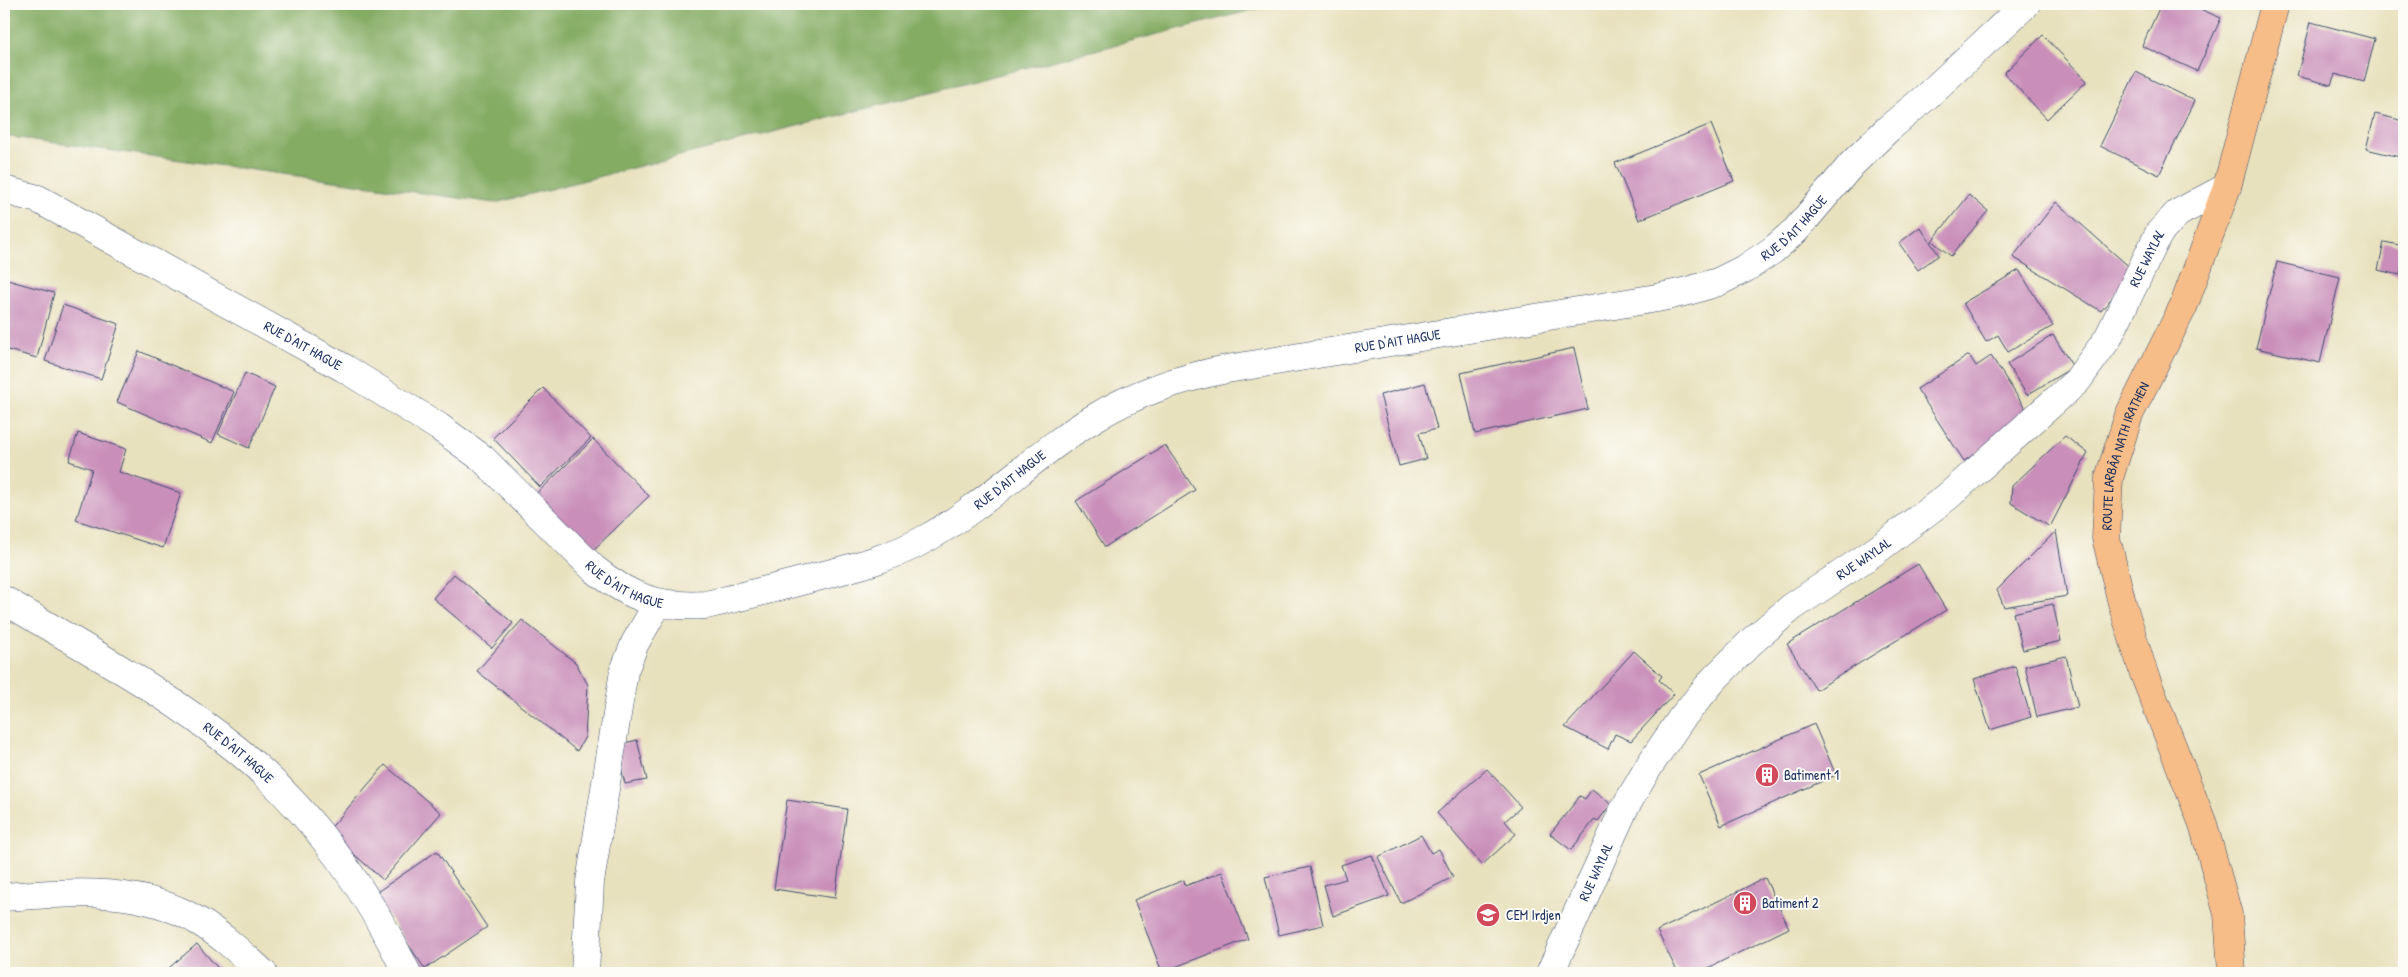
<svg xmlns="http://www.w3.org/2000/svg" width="2408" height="977" font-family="'Patrick Hand',sans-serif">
<rect width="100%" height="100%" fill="#fdfcf7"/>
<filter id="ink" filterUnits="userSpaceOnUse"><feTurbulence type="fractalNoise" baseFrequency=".02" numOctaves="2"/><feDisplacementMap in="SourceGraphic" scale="10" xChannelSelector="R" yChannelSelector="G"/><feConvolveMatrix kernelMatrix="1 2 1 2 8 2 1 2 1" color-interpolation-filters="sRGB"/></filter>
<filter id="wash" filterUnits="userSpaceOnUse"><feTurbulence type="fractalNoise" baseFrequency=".0096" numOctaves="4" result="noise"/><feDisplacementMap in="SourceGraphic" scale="20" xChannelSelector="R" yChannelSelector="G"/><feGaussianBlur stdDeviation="1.12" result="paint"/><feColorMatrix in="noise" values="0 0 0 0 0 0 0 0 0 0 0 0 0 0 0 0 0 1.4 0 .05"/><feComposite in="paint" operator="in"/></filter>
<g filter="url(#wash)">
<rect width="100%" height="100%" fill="#e8e1be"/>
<path fill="#84ac64" stroke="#506e61" d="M 4,4 L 1276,4 L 495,203 L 4,136 Z"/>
<g id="blocks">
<path fill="#c98fba" d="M 2161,4 L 2189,4 L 2221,18 L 2197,71 L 2142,46 Z
M 2311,22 L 2375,39 L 2364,82 L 2335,74 L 2331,85 L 2297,76 Z
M 2043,35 L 2087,81 L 2047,119 L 2004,73 Z
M 2136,72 L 2195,101 L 2159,175 L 2100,146 Z
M 2375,114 L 2404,121 L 2404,158 L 2366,149 Z
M 1711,124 L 1734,181 L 1639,220 L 1615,163 Z
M 1969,195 L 1988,211 L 1951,256 L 1932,241 Z
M 2056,202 L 2134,271 L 2101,311 L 2013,257 Z
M 1920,227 L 1939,255 L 1918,270 L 1899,243 Z
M 2384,242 L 2404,246 L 2400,275 L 2378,270 Z
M 2277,262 L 2340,277 L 2320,363 L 2256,348 Z
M 2019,270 L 2053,326 L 2008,352 L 1998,335 L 1986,342 L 1963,303 Z
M 4,279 L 54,293 L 37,358 L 4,349 Z
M 63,305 L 119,324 L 101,379 L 45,361 Z
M 2053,335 L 2073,367 L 2027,395 L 2007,364 Z
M 1574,348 L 1588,409 L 1475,434 L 1461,373 Z
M 139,351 L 234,392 L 212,443 L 117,402 Z
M 1969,355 L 1976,366 L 1991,356 L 2031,417 L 1964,461 L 1917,389 Z
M 245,373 L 275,387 L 249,448 L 218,434 Z
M 1425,383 L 1437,429 L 1419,433 L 1426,459 L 1399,466 L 1380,395 Z
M 543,388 L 591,438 L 540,487 L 493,438 Z
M 78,433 L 126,449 L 119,472 L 181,493 L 163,548 L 76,520 L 92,469 L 69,461 Z
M 2065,436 L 2088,453 L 2050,527 L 2011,503 L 2012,486 Z
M 593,439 L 649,496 L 586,557 L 531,499 Z
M 1165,445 L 1195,490 L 1105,547 L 1076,501 Z
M 2056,531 L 2067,596 L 2004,607 L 1997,590 Z
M 1918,564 L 1946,610 L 1816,690 L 1787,644 Z
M 454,574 L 513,623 L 492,648 L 433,598 Z
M 2053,604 L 2061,641 L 2023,650 L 2013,613 Z
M 522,620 L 576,663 L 588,685 L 585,737 L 577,751 L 477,671 Z
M 1634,651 L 1662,676 L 1659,680 L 1674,694 L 1631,741 L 1615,734 L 1608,749 L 1565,727 Z
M 2066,656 L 2078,707 L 2037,717 L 2025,666 Z
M 2015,666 L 2031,717 L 1990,730 L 1974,679 Z
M 1814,724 L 1836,775 L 1721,826 L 1699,775 Z
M 637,740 L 647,780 L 625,784 L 616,745 Z
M 385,765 L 441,813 L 383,880 L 328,831 Z
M 1487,769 L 1521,807 L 1505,821 L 1516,834 L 1482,865 L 1437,813 Z
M 1592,789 L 1611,804 L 1598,821 L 1595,819 L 1571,850 L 1550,834 L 1580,796 L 1585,799 Z
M 787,800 L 847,809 L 835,898 L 774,889 Z
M 1421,835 L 1431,853 L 1439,849 L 1453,877 L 1401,903 L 1378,857 Z
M 437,851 L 487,927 L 425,969 L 374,894 Z
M 1372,855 L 1389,896 L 1333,916 L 1324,885 L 1346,879 L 1341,865 Z
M 1310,867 L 1323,925 L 1279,935 L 1265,877 Z
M 1222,872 L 1248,939 L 1162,972 L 1134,900 L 1184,880 L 1185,886 Z
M 1765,878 L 1789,928 L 1698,973 L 1678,973 L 1657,931 Z
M 197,944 L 222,973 L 163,973 Z"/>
</g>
</g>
<g filter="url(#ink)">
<use href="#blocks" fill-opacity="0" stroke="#3a4a6c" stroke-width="1"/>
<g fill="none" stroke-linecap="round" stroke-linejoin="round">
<g stroke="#3a4a6c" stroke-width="29">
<g id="minor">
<path id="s1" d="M 4,190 L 38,199 L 344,368 L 439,427 L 482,458 L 593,568 C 630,598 659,608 706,605 C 740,597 775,588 809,579 C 850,568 890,559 927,538 C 988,504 1037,452 1096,417 C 1137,392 1181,378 1227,369 L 1657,298 L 1688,291 L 1718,282 L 1746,268 L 1773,250 L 1796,230 L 1852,164 L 1888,129 L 1927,96 L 2026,4"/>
<path id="s2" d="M 4,600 C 82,647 165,691 236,749 C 310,809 366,888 407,973"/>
<path d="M 4,897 C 69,893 139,885 198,921 C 222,935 242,954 263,973"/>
<path d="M 585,973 L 590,882 L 624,671 L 635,643 L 658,603"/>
<path id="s3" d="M 1550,973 L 1624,809 L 1651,763 L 1681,719 L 1714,679 L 1752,641 L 1792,607 L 1874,552 L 1947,497 L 2077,381 L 2108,338 L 2159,233 L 2178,213 L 2227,187"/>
</g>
</g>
<g stroke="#3a4a6c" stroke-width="29">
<g id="primary">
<path id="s4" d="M 2232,973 L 2228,914 L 2203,824 L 2144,674 L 2122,603 L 2106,538 L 2109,478 L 2129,415 L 2184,305 L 2227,187 L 2275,4"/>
</g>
</g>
<use href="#minor" stroke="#fff" stroke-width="28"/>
<use href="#primary" stroke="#f7bd88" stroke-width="28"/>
</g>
</g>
<defs>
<g id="building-disc" transform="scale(1.25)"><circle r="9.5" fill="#d1495b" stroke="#fdfcf7"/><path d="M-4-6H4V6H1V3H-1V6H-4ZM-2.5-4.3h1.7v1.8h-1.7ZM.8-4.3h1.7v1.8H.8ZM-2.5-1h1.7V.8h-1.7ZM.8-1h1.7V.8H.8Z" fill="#fff"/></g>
<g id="school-disc" transform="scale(1.25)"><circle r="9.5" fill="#d1495b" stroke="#fdfcf7"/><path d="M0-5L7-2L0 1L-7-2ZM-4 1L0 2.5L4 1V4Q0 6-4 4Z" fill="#fff"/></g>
</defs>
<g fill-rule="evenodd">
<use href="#building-disc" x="1767" y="775"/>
<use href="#building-disc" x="1745" y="903"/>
<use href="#school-disc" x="1488" y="915"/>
</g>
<g text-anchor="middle" stroke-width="4" stroke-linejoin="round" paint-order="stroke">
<g font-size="14" fill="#1b2f5e" stroke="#fdfcf7">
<text dy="5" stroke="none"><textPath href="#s1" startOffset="2001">RUE D'AIT HAGUE</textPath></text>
<text dy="5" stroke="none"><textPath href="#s3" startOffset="951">RUE WAYLAL</textPath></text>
<text dy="5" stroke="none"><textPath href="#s1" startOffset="1581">RUE D'AIT HAGUE</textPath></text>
<text dy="5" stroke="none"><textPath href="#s1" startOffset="338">RUE D'AIT HAGUE</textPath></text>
<text dy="5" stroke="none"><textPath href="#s4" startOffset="540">ROUTE LARBÂA NATH IRATHEN</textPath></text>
<text dy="5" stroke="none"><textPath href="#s1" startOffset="1161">RUE D'AIT HAGUE</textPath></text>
<text dy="5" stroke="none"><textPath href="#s3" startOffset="531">RUE WAYLAL</textPath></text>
<text dy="5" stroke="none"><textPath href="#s1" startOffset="742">RUE D'AIT HAGUE</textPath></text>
<text dy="5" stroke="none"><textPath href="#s2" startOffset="280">RUE D'AIT HAGUE</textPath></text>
<text dy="5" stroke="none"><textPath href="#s3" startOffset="111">RUE WAYLAL</textPath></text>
</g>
<g font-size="14" fill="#1b2f5e" stroke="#fdfcf7" text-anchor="start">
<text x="1784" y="780">Batiment 1</text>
<text x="1762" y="908">Batiment 2</text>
<text x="1506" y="920">CEM Irdjen</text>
</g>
</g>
<rect width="2408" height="977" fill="none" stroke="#fdfcf7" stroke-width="20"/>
</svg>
